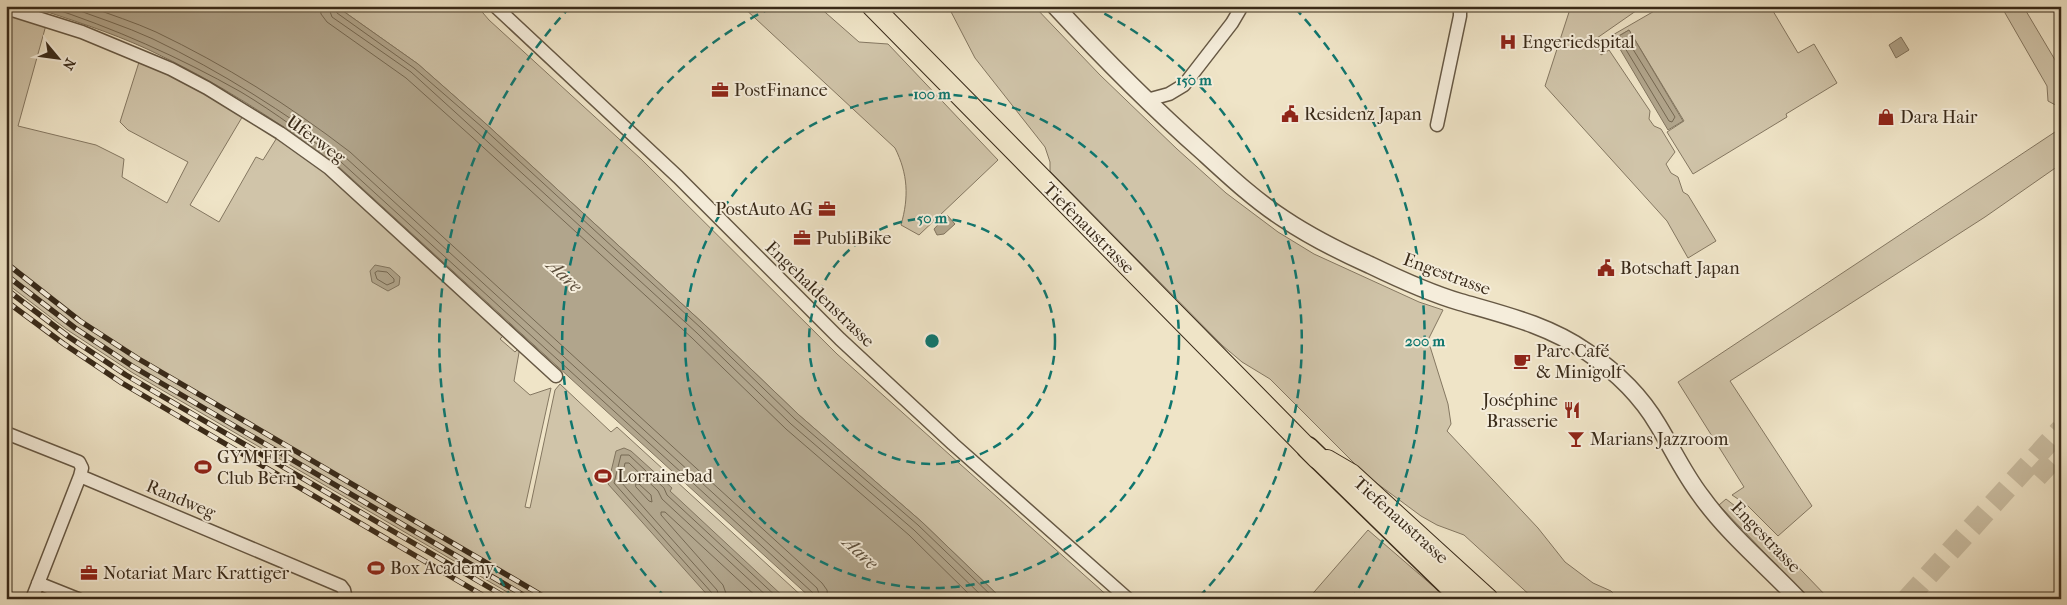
<svg xmlns="http://www.w3.org/2000/svg" width="2067" height="605" font-family="'IM FELL French Canon',serif">
<rect width="100%" height="100%" fill="#efe4c7"/>
<filter id="stains"><feTurbulence type="fractalNoise" baseFrequency=".004" numOctaves="4"/><feColorMatrix values="0 0 0 0 .2 0 0 0 0 .09 0 0 0 0 .02 0 0 0 .5 -.17"/></filter>
<radialGradient id="worn" r=".72"><stop offset=".6" stop-color="#630" stop-opacity="0"/><stop offset="1" stop-color="#630" stop-opacity=".3"/></radialGradient>
<path fill="#d0c4a9" stroke="#847761" d="M 336,6 L 477,6 L 489,20 L 641,159 L 837,354 L 1111,599 L 1002,599 L 922,522 L 799,415 L 705,325 L 485,123 L 418,64 Z
M 742,6 L 818,6 L 859,42 L 888,44 L 998,160 L 919,235 L 901,225 C 909,197 908,174 895,148 Z
M 948,6 L 1034,6 L 1100,75 L 1177,149 L 1226,193 L 1278,232 L 1314,254 L 1419,302 L 1443,310 L 1428,340 L 1448,404 L 1451,424 L 1447,431 L 1538,528 L 1565,562 L 1593,583 L 1611,591 L 1619,599 L 1534,599 L 1464,535 L 1437,525 L 1421,516 L 1367,476 L 1270,379 L 1242,362 L 1223,346 L 1050,171 L 1050,162 L 1045,147 L 975,58 Z
M 1571,6 L 1643,6 L 1597,38 L 1601,55 L 1609,50 L 1650,111 L 1649,119 L 1654,126 L 1661,129 L 1675,152 L 1666,164 L 1671,173 L 1678,177 L 1683,192 L 1688,195 L 1716,241 L 1688,258 L 1667,221 L 1545,86 Z
M 1663,6 L 1770,6 L 1798,53 L 1814,44 L 1837,83 L 1786,114 L 1787,117 L 1693,174 L 1667,132 L 1684,121 L 1629,30 L 1613,39 L 1611,36 Z
M 2001,6 L 2023,6 L 2061,70 L 2061,108 L 2048,101 L 2047,86 Z
M 6,12 L 46,25 L 18,126 L 96,145 L 124,159 L 122,177 L 167,203 L 188,162 L 128,130 L 120,122 L 140,59 L 244,114 L 190,205 L 219,222 L 256,157 L 263,160 L 278,136 L 326,171 L 505,334 L 500,339 L 515,352 L 520,347 L 514,381 L 530,395 L 551,388 L 525,507 L 530,508 L 555,390 L 560,384 L 611,432 L 617,427 L 805,599 L 519,599 L 133,373 L 66,329 L 6,283 Z
M 2061,128 L 2061,164 L 1985,217 L 1730,381 L 1812,506 L 1778,536 L 1747,505 L 1732,495 L 1744,487 L 1678,382 Z
M 1726,499 L 1752,519 L 1829,599 L 1809,599 L 1719,505 Z
M 1368,530 L 1448,599 L 1308,599 Z"/>
<path fill="#b1a58c" stroke="#81745e" d="M 29,6 L 336,6 L 418,64 L 485,123 L 705,325 L 799,415 L 922,522 L 1002,599 L 812,599 L 338,166 C 278,121 216,81 147,49 C 110,32 69,19 29,6 Z
M 1629,30 L 1683,121 L 1668,130 L 1614,39 Z
M 1901,37 L 1909,50 L 1896,58 L 1889,45 Z
M 947,215 L 955,224 L 944,234 L 937,235 L 934,229 Z
M 375,265 L 390,268 L 400,277 L 399,285 L 388,291 L 372,282 L 370,271 Z
M 624,448 L 631,451 L 672,488 L 670,491 L 786,599 L 711,599 L 608,484 L 616,451 Z"/>
<g fill="none" stroke-linecap="round" stroke-linejoin="round">
<path stroke="#756852" stroke-width="1" d="M 46,6 C 114,28 179,57 241,92 C 276,113 309,138 341,162 L 751,536 L 813,593 L 815,599
M 67,6 C 95,17 125,26 153,39 C 222,72 284,112 345,157 L 817,588 L 821,599
M 88,6 C 111,15 134,22 156,32 C 225,65 289,105 350,152 L 822,583 L 827,590 L 828,599
M 320,6 L 321,14 L 327,22 L 406,78 L 472,137 L 692,338 L 786,429 L 909,535 L 974,599
M 328,6 L 332,17 L 411,72 L 477,132 L 697,333 L 791,424 L 914,530 L 985,599
M 334,6 L 337,13 L 414,68 L 482,127 L 701,328 L 795,419 L 918,525 L 995,599
M 1626,38 L 1675,117 L 1672,122 L 1669,121 L 1622,43 L 1622,40 Z
M 378,271 L 387,272 L 394,279 L 394,282 L 387,285 L 377,279 L 375,273 Z
M 636,484 L 639,484 L 651,495 L 652,502 L 649,501 L 636,487 Z
M 714,599 L 712,593 L 614,483 L 621,455 L 629,455 L 664,488 L 667,495 L 779,599
M 720,599 L 717,590 L 621,482 L 625,463 L 629,463 L 658,491 L 662,499 L 770,599
M 728,599 L 723,585 L 661,515 L 661,512 L 665,512 L 759,599"/>
<path stroke="#cbbfa4" stroke-width="21" stroke-dasharray="21 11" stroke-linecap="butt" d="M 2037,477 L 2061,451
M 1907,599 L 2061,429"/>
<g stroke="#665844" stroke-width="15">
<path id="minor" d="M 495,6 L 678,177 L 840,339 L 953,444 L 1128,599
M 6,8 L 82,32 L 171,69 L 207,88 L 280,133 L 329,168 L 556,376
M 1147,100 L 1169,94 L 1184,85 L 1232,23 L 1242,6
M 1437,125 L 1460,16 L 1460,6
M 6,433 L 79,462 L 82,468 L 80,476 L 341,586 L 344,590 L 346,599
M 38,583 L 78,599
M 32,599 L 80,476"/>
</g>
<g stroke="#665844" stroke-width="19">
<path id="tertiary" d="M 1055,6 C 1103,58 1152,107 1205,154 C 1230,177 1256,201 1284,219 C 1311,237 1341,252 1370,265 C 1399,279 1429,293 1460,302 C 1505,315 1548,325 1587,352 C 1615,371 1641,396 1658,425 C 1672,448 1684,474 1701,496 C 1728,534 1766,565 1798,599"/>
</g>
<g stroke="#392a19" stroke-width="22">
<path id="primary" d="M 872,6 L 1318,459
M 1327,460 L 1351,474 L 1488,599"/>
</g>
<g stroke="#392a19" stroke-width="24">
<path id="trunk" d="M 1308,448 L 1463,599"/>
</g>
<use href="#minor" stroke="#f5eddb" stroke-width="12"/>
<use href="#tertiary" stroke="#f5eddb" stroke-width="16"/>
<use href="#primary" stroke="#efe4c7" stroke-width="20"/>
<use href="#trunk" stroke="#efe4c7" stroke-width="21"/>
<g stroke="#392a19" stroke-width="5.5">
<path id="rail" d="M 6,263 L 80,321 L 137,358 L 548,599
M 6,275 L 75,328 L 132,366 L 530,599
M 6,289 L 69,337 L 126,375 L 509,599
M 6,301 L 64,344 L 122,383 L 489,599"/>
</g>
<use href="#rail" stroke="#f5eddb" stroke-width="4" stroke-dasharray="11" stroke-linecap="butt"/>
</g>
<g fill="none" stroke="#0f766e" stroke-width="2.5" stroke-dasharray="9 6">
<circle cx="932" cy="341" r="123"/>
<circle cx="932" cy="341" r="247"/>
<path d="M666 598A370 370 0 0 1 773 7M1091 7A370 370 0 0 1 1198 598"/>
<path d="M512 599A493 493 0 0 1 569 8M1295 8A493 493 0 0 1 1352 599"/>
</g>
<defs>
<g id="hospital-bare" transform="scale(1.35)"><path d="M-5-5h3v3.5h4V-5h3V5h-3V1.5h-4V5h-3Z" fill="#8f2418" stroke="#f5eddb" stroke-width="2.5" paint-order="stroke"/></g>
<g id="office-bare" transform="scale(1.35)"><path d="M-6-3h4V-5.5h4V-3h4V5H-6ZM-1-4.5V-3h2v-1.5ZM-6 0V1H6V0Z" fill="#8f2418" stroke="#f5eddb" stroke-width="2.5" paint-order="stroke"/></g>
<g id="civic-bare" transform="scale(1.35)"><path d="M-.6-6.5H3V-4.5H.6V-3L4-1V1h2V6H-6V1h2V-1L-.6-3ZM-1.2 2.5V6h2.4V2.5Z" fill="#8f2418" stroke="#f5eddb" stroke-width="2.5" paint-order="stroke"/></g>
<g id="shop-bare" transform="scale(1.35)"><path d="M-5-2.5h2.3a2.7 3.5 0 0 1 5.4 0H5L5.5 6h-11ZM-1.5-2.5h3a1.5 2.3 0 0 0-3 0Z" fill="#8f2418" stroke="#f5eddb" stroke-width="2.5" paint-order="stroke"/></g>
<g id="cafe-bare" transform="scale(1.35)"><path d="M-5.5-4.5H6V0H3Q3 3.5 0 3.5H-2.5Q-5.5 3.5-5.5 0ZM3-3.2v2h1.7v-2ZM-6 4.5H4V6H-6Z" fill="#8f2418" stroke="#f5eddb" stroke-width="2.5" paint-order="stroke"/></g>
<g id="restaurant-bare" transform="scale(1.35)"><path d="M-5-6h1v4h1v-4h1v4h1v-4h1v5L-1.5 .5V6h-2V.5L-5-1ZM5-6V6H3V1.5H1.5Q1.5-4 5-6Z" fill="#8f2418" stroke="#f5eddb" stroke-width="2.5" paint-order="stroke"/></g>
<g id="bar-bare" transform="scale(1.35)"><path d="M-6-5H6L.8 .8V4.5H3.5V6h-7V4.5H-.8V.8Z" fill="#8f2418" stroke="#f5eddb" stroke-width="2.5" paint-order="stroke"/></g>
<g id="stadium-bare" transform="scale(1.35)"><path d="M0-5a6.5 5 0 1 0 0 10a6.5 5 0 1 0 0-10ZM-3.5-1.8h7v3.6h-7Z" fill="#8f2418" stroke="#f5eddb" stroke-width="2.5" paint-order="stroke"/></g>
</defs>
<g fill-rule="evenodd">
<use href="#hospital-bare" x="1508" y="42"/>
<use href="#office-bare" x="720" y="90"/>
<use href="#civic-bare" x="1290" y="114"/>
<use href="#shop-bare" x="1886" y="117"/>
<use href="#office-bare" x="827" y="209"/>
<use href="#office-bare" x="802" y="238"/>
<use href="#civic-bare" x="1606" y="268"/>
<use href="#cafe-bare" x="1522" y="361"/>
<use href="#restaurant-bare" x="1572" y="410"/>
<use href="#bar-bare" x="1576" y="439"/>
<use href="#stadium-bare" x="203" y="467"/>
<use href="#stadium-bare" x="603" y="476"/>
<use href="#stadium-bare" x="376" y="568"/>
<use href="#office-bare" x="89" y="573"/>
</g>
<g text-anchor="middle" stroke-width="4" stroke-linejoin="round" paint-order="stroke">
<g font-size="18" fill="#392a19" stroke="#f5eddb" text-anchor="start">
<text x="1522" y="48">Engeriedspital</text>
<text x="734" y="96">PostFinance</text>
<text x="1304" y="120">Residenz Japan</text>
<text x="1900" y="123">Dara Hair</text>
<text x="813" y="215" text-anchor="end">PostAuto AG</text>
<text x="816" y="244">PubliBike</text>
<text x="1620" y="274">Botschaft Japan</text>
<text x="1536" y="357">Parc Café<tspan x="1536" dy="21">&amp; Minigolf</tspan></text>
<text x="1558" y="406" text-anchor="end">Joséphine<tspan x="1558" dy="21">Brasserie</tspan></text>
<text x="1590" y="445">Marians Jazzroom</text>
<text x="217" y="463">GYM FIT<tspan x="217" dy="21">Club Bern</tspan></text>
<text x="617" y="482">Lorrainebad</text>
<text x="390" y="574">Box Academy</text>
<text x="103" y="579">Notariat Marc Krattiger</text>
</g>
<g font-size="18" fill="#392a19" stroke="#f5eddb">
<text transform="translate(316 139) rotate(36)" y="6">Uferweg</text>
<text transform="translate(1089 228) rotate(45)" y="6">Tiefenaustrasse</text>
<text transform="translate(1447 274) rotate(20)" y="6">Engestrasse</text>
<text transform="translate(820 294) rotate(44)" y="6">Engehaldenstrasse</text>
<text transform="translate(181 499) rotate(23)" y="6">Randweg</text>
<text transform="translate(1401 520) rotate(42)" y="6">Tiefenaustrasse</text>
<text transform="translate(1766 537) rotate(46)" y="6">Engestrasse</text>
</g>
<g font-size="19" font-style="italic" fill="#5d4f3c" stroke="#f5eddb">
<text transform="translate(565 275) rotate(43)" y="7">Aare</text>
<text transform="translate(861 552) rotate(43)" y="7">Aare</text>
</g>
</g>
<circle cx="932" cy="341" r="8" fill="#0f766e" stroke="#f5eddb" stroke-width="2.5"/>
<g font-size="15" text-anchor="middle" font-weight="bold" fill="#0f766e" stroke="#f5eddb" stroke-width="4" stroke-linejoin="round" paint-order="stroke">
<text x="1194" y="85">150 m</text>
<text x="932" y="99">100 m</text>
<text x="932" y="223">50 m</text>
<text x="1425" y="346">200 m</text>
</g>
<rect width="2067" height="605" fill="none" stroke="#efe4c7" stroke-width="25"/>
<rect x="8" y="8" width="2052" height="590" fill="none" stroke="#392a19" stroke-width="2.5"/>
<rect x="12" y="12" width="2042" height="580" fill="none" stroke="#392a19"/>
<g transform="translate(58 58) rotate(119)" stroke="#f5eddb" stroke-width="4" paint-order="stroke">
<path d="M0-4L9 19L0 12L-9 19Z" fill="#392a19"/>
<text y="-8" font-size="14" font-weight="bold" text-anchor="middle" fill="#392a19">N</text>
</g>
<rect width="100%" height="100%" filter="url(#stains)"/>
<rect width="100%" height="100%" fill="url(#worn)"/>
</svg>
